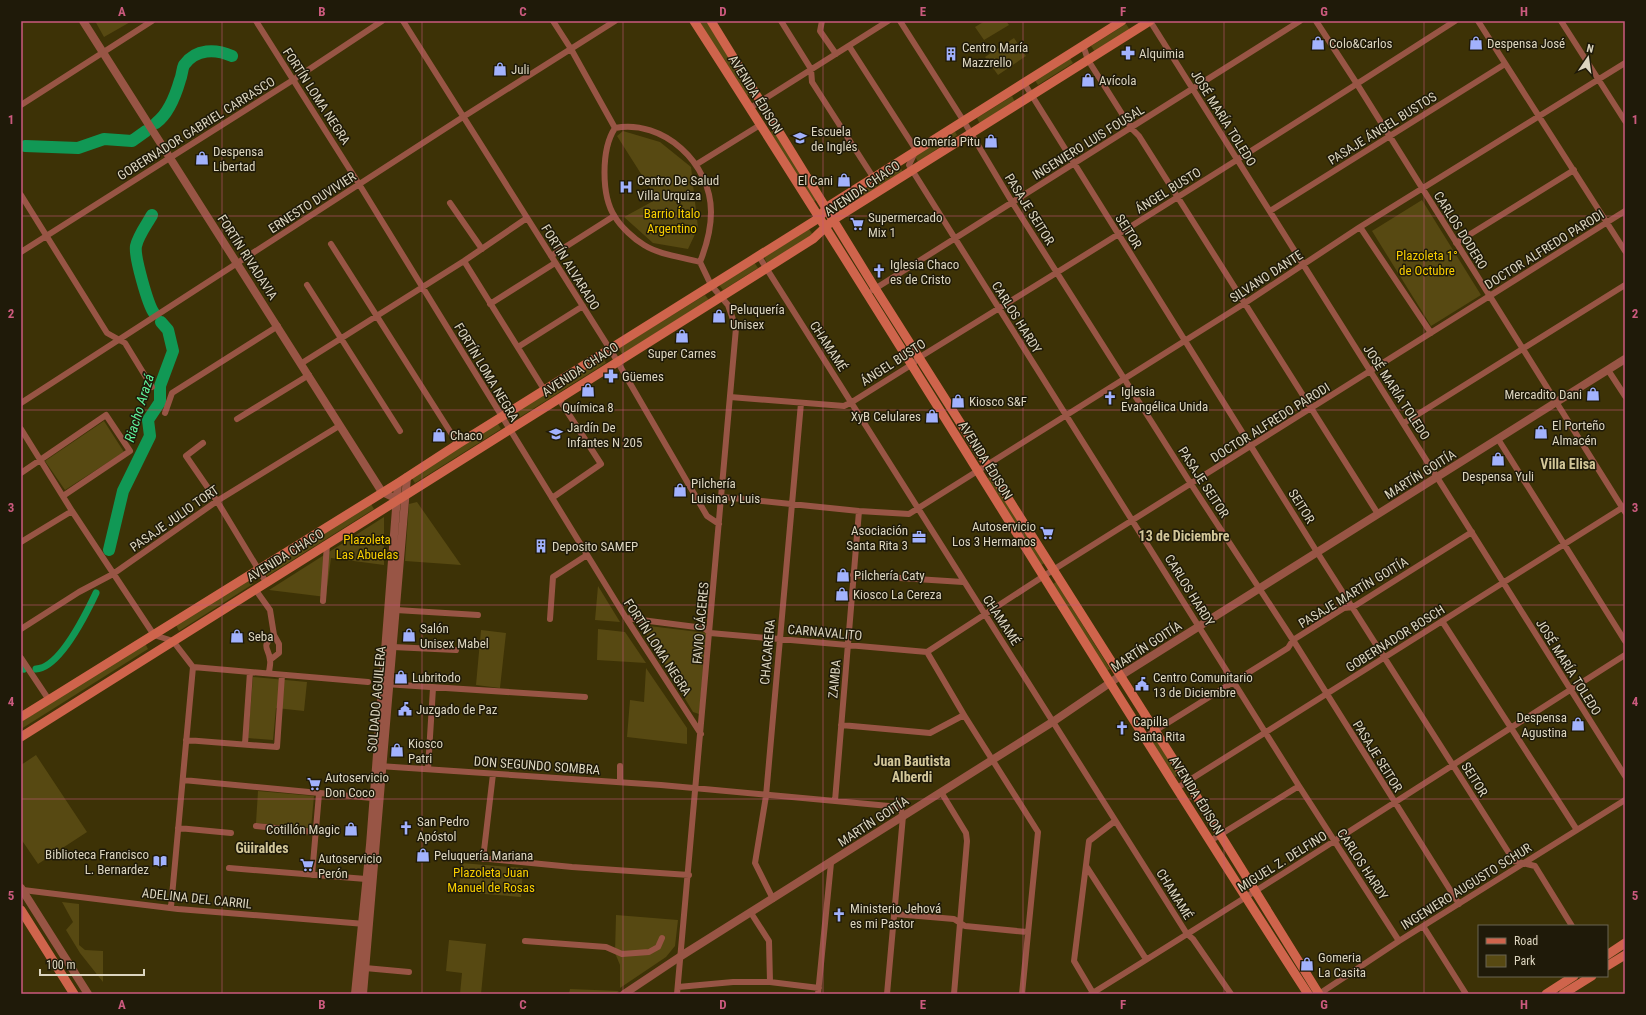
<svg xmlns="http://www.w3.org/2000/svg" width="1646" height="1015" font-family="'Roboto Condensed',sans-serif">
<rect width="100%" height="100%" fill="#3d3206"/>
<path fill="#574912" d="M 95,21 L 132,21 L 104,37 Z
M 699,21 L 706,21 L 751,93 L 747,96 Z
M 985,21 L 1006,21 L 1009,25 L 984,40 L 975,27 Z
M 1126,24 L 1130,30 L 1095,52 L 1091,46 Z
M 1014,38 L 1026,56 L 998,75 L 985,57 Z
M 1069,57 L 1073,63 L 1038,85 L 1034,79 Z
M 1012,96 L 1015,102 L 980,124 L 977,118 Z
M 774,129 L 818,199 L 813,202 L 770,133 Z
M 954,130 L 957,135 L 918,162 L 915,156 Z
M 623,131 L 660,142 L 691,167 L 698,228 L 688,249 L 653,243 L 624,217 L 657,199 L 617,136 Z
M 900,167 L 903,172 L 840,212 L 837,206 Z
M 1422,200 L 1481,295 L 1431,326 L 1372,231 Z
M 809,229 L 813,235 L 767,263 L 764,257 Z
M 754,262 L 758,268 L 723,290 L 719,285 Z
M 705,295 L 709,300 L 622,354 L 619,348 Z
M 603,358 L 606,363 L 520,417 L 516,412 Z
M 104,421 L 124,452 L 65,490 L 45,461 Z
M 498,424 L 501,429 L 415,483 L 411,477 Z
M 990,477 L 1045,563 L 1041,565 L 986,479 Z
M 417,502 L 461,565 L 405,561 L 409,504 Z
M 371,504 L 374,509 L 267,576 L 264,570 Z
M 384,517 L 384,565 L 331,558 L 326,597 L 269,590 Z
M 249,578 L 253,584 L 179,631 L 176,625 Z
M 1056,582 L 1110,669 L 1106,671 L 1053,584 Z
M 598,586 L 620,622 L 595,620 Z
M 641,625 L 707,633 L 699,714 L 693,712 Z
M 598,629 L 625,632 L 646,663 L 597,660 Z
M 481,630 L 506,633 L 500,688 L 476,685 Z
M 145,643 L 148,649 L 21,729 L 21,722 Z
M 646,668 L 687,728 L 687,744 L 627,737 L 630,700 L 644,702 Z
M 253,677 L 307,682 L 304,711 L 276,708 L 273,740 L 248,738 Z
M 1155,738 L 1178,775 L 1175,777 L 1151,741 Z
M 36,755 L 87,832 L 38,864 L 21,839 L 21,765 Z
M 258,791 L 314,796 L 311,828 L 256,823 Z
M 461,863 L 523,868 L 521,897 L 459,892 Z
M 62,902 L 79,904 L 79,945 L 85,950 L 103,951 L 103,982 L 80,953 L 66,930 L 73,922 Z
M 616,915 L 678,920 L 675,946 L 666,957 L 620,988 L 620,965 L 615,953 Z
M 449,940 L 486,944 L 481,994 L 460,994 L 462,973 L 446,971 Z
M 570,989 L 619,991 L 615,994 L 569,994 Z"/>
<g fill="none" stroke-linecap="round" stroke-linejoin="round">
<path stroke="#119855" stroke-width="7" d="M 21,666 L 24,669
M 36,669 C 60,668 87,612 96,593"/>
<path stroke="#119855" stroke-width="12" d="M 156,123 C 168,114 176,94 180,80 C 182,76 182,69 184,65 C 196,48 216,49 232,56
M 25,146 L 78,148 L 104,139 L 132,141 L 146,131
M 152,215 C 147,224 138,236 136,246 C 134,256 148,305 154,313
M 109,550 L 123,491 L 150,436 L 148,420 L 160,402 L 160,386 L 173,351 L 168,330 L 161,322"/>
<path stroke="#985545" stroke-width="6" d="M 256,21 L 359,184 L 626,618 L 701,734
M 403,21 L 613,354 L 707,516 L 719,524
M 553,21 L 571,49 L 615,128
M 781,21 L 811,69 L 812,82 L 873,177
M 822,21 L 820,31 L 836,54
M 900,21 L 963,120 L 1012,202 L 1191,484 L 1293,640 L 1459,904
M 1150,21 L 1625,776
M 1316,21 L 1357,84 L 1625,512
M 1478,21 L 1625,251
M 1561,21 L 1625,121
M 1083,45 L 1088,60 L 1131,128 L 1139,136 L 1378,514
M 849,46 L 916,150 L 909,165 L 912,170 L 1299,786 L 1399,941
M 1024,83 L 1317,552 L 1514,861 L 1535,866 L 1572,926
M 21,105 L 152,21
M 750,108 L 888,21
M 697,164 L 760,125
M 21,195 L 107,333 L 125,343 L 152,387
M 450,203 L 482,249
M 1270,211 L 1505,64
M 1360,227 L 1431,333
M 1456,243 L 1574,170
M 331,244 L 458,444
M 21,252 L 293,80 L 382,21
M 758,255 L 1187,934 L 1193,939 L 1231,994
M 551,256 L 614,216
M 464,261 L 545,391
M 307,285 L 400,431
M 873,290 L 1300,21
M 490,304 L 555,263
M 518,347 L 583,306
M 302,363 L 464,261 L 527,218
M 1608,370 L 1625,396
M 730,397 L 844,406 L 852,402 L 911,365 L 920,357 C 1099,247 1278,135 1455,21
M 21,403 L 463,117 L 615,21
M 165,413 L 172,393 L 278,326
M 237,419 L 309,375
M 1404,423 L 1625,285
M 21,429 L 72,511 L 154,635 L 173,641 L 193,667 L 171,907
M 1498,439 L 1625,641
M 203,443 L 186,456 L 217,501 L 266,582
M 21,473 L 106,415 L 130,451 L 63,496
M 552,498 L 601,464 L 559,399
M 699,502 L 722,497 L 859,511 L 909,514 L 1245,303 L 1360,227 L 1625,63
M 21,542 L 72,511
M 853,575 L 963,582
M 255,589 L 270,610 L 274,635 C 260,648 269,647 270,660 C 271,664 269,669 269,673
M 323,601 L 327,544
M 396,610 L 478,615
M 626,618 L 704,628 L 710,633 L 927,652
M 550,619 L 553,577 L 587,555
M 1442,621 L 1577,830
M 21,629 L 79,592 L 113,574 L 217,501 L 339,426
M 393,647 L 456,650
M 927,652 L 1053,570 L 1625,211
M 927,652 L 964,715 L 1038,832 L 1022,994
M 21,658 L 49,700
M 270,660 L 279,653 L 279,644 L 274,635
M 193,667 L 368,682
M 385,684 L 585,697
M 841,725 L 930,733 L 964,715
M 1145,737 L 1288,648 L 1293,640 L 1344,608 L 1353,607 L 1472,532
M 186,740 L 277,747 L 282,675
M 245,744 L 250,672
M 379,766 L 661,785 L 900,807 L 903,816 L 887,994
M 428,769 L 433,688
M 183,780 L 372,798
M 620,782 L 620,766
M 1177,788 L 1625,506
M 941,792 L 966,833 L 967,841 L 954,994
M 835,801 L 859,511
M 256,826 L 315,832
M 178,828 L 231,833
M 1210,841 L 1299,786
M 458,856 L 572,867 L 689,875
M 483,859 L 493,774
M 1086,866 L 1146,959
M 229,868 L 366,879
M 312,875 L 319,794
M 23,890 L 178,909 L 365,924
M 773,899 L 755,863 L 766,796 L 801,403
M 751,913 L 769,941 L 770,982
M 895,914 L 954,919 L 965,926 L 1027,932
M 1423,926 L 1466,994
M 525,941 L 606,947 L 622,954 L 649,952 L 658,947 L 662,938
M 365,968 L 409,972
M 678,987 L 733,982 L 770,982 L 819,988
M 1093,993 L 1074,961 L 1089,841 L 1115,821
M 677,994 L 736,328 L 728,305 L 711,285 L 700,262 C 706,247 711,229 711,212 C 711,163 663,119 615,128 C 601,149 601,196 615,217 C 621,227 634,239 644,245 C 660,255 682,257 700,262
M 818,994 L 831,863
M 1091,994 C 1270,884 1447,768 1625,655
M 1319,994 L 1399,941 L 1625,800"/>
<path stroke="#985545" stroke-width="8" d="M 83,21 L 382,492 L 397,499
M 21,888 L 88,994
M 355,994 L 370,845 L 398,483
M 363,994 L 407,477
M 624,994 L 681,956 L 1054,721 L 1120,676 L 1625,359"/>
<path stroke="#cf644c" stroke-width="9" d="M 694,21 C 902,343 1099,672 1308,994
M 711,21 L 875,288 L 1187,781 L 1319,994
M 21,717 L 398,483 L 458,444 L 819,218 L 827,207 L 1122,21
M 21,737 L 813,239 L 833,220 L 1150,21
M 21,910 L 74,994
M 1607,955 L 1625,943
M 1607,966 L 1625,955
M 1546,994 L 1574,976
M 1563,994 L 1592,976"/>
</g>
<path fill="none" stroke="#cb5a7e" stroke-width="1" stroke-opacity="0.55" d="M 222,21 L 222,994M 422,21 L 422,994M 623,21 L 623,994M 823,21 L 823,994M 1023,21 L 1023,994M 1224,21 L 1224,994M 1424,21 L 1424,994M 21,216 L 1625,216M 21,410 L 1625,410M 21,605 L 1625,605M 21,799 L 1625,799"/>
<defs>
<g id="shop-bare" transform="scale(1.08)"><path d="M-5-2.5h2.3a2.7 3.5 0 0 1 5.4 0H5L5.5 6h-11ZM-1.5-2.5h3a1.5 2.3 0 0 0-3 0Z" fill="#a2b2fd" stroke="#1f1a09" stroke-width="2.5" paint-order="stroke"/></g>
<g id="pharmacy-bare" transform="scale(1.08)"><path d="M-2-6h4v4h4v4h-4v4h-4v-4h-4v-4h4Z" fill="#a2b2fd" stroke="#1f1a09" stroke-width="2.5" paint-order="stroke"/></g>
<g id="building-bare" transform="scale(1.08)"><path d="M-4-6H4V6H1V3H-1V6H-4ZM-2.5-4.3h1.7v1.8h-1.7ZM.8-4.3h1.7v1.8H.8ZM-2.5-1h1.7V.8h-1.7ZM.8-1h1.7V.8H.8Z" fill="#a2b2fd" stroke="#1f1a09" stroke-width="2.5" paint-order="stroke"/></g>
<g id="school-bare" transform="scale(1.08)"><path d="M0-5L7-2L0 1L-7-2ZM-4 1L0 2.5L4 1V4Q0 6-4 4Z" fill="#a2b2fd" stroke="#1f1a09" stroke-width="2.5" paint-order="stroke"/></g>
<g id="hospital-bare" transform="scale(1.08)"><path d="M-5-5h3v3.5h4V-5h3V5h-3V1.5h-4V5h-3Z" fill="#a2b2fd" stroke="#1f1a09" stroke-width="2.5" paint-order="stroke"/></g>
<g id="supermarket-bare" transform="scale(1.08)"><path d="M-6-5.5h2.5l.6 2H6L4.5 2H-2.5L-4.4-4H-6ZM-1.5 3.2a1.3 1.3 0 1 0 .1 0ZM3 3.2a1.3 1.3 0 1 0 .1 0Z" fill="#a2b2fd" stroke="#1f1a09" stroke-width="2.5" paint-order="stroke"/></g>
<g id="church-bare" transform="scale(1.08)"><path d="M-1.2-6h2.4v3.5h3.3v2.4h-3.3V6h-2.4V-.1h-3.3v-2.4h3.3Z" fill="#a2b2fd" stroke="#1f1a09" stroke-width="2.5" paint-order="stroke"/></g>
<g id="office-bare" transform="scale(1.08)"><path d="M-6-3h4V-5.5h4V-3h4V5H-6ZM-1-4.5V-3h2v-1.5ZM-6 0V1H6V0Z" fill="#a2b2fd" stroke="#1f1a09" stroke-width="2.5" paint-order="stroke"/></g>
<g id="civic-bare" transform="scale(1.08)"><path d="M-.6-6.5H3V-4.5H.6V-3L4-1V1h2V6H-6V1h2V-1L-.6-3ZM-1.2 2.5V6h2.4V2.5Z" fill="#a2b2fd" stroke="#1f1a09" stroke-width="2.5" paint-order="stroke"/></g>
<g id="library-bare" transform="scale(1.08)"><path d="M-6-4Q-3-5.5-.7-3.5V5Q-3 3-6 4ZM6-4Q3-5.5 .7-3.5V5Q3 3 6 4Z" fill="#a2b2fd" stroke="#1f1a09" stroke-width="2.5" paint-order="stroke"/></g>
</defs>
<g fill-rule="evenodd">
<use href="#shop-bare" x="1318" y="43"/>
<use href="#shop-bare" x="1476" y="43"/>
<use href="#pharmacy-bare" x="1128" y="53"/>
<use href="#building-bare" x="951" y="54"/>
<use href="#shop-bare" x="500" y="69"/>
<use href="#shop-bare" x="1088" y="80"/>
<use href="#school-bare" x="800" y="138"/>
<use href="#shop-bare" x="991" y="141"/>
<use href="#shop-bare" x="202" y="158"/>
<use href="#shop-bare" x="844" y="180"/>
<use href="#hospital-bare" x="626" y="187"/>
<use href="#supermarket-bare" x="857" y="224"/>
<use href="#church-bare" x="879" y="271"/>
<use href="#shop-bare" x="719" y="316"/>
<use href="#shop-bare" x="682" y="336"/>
<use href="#pharmacy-bare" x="611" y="376"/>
<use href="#shop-bare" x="588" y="390"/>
<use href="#shop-bare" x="1593" y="394"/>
<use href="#church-bare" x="1110" y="398"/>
<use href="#shop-bare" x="958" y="401"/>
<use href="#shop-bare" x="932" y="416"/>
<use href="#shop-bare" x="1541" y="432"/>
<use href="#school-bare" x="556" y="434"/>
<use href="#shop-bare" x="439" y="435"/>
<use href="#shop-bare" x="1498" y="459"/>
<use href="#shop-bare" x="680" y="490"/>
<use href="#supermarket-bare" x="1047" y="533"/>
<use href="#office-bare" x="919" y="537"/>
<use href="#building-bare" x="541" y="546"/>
<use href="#shop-bare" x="843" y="575"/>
<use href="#shop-bare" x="842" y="594"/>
<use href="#shop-bare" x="409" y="635"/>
<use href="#shop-bare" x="237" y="636"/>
<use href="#shop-bare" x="401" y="677"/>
<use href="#civic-bare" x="1142" y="684"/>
<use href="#civic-bare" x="405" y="709"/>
<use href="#shop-bare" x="1578" y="724"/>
<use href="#church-bare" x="1122" y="728"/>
<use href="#shop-bare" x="397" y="750"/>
<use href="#supermarket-bare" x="314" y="784"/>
<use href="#church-bare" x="406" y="828"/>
<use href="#shop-bare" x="351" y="829"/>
<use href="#shop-bare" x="423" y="855"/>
<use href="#library-bare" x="160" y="861"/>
<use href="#supermarket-bare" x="307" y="865"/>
<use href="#church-bare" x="839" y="915"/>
<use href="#shop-bare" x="1307" y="964"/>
</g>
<g text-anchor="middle" stroke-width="3" stroke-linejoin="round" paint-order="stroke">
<g font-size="13" fill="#dcd5bf" stroke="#1f1a09" text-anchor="start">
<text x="1329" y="48">Colo&amp;Carlos</text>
<text x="1487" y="48">Despensa José</text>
<text x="962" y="52">Centro María<tspan x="962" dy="15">Mazzrello</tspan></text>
<text x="1139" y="58">Alquimia</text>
<text x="511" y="74">Juli</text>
<text x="1099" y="85">Avícola</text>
<text x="811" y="136">Escuela<tspan x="811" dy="15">de Inglés</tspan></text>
<text x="980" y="146" text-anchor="end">Gomería Pitu</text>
<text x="213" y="156">Despensa<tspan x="213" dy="15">Libertad</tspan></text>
<text x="637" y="185">Centro De Salud<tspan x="637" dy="15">Villa Urquiza</tspan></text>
<text x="833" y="185" text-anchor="end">El Cani</text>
<text x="868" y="222">Supermercado<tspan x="868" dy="15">Mix 1</tspan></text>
<text x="890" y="269">Iglesia Chaco<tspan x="890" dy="15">es de Cristo</tspan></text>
<text x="730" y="314">Peluquería<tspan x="730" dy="15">Unisex</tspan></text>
<text x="682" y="358" text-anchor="middle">Super Carnes</text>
<text x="622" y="381">Güemes</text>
<text x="1121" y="396">Iglesia<tspan x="1121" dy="15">Evangélica Unida</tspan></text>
<text x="1582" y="399" text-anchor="end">Mercadito Dani</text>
<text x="969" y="406">Kiosco S&amp;F</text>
<text x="588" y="412" text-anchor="middle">Química 8</text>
<text x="921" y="421" text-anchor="end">XyB Celulares</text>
<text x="1552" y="430">El Porteño<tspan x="1552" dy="15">Almacén</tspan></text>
<text x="567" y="432">Jardín De<tspan x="567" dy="15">Infantes N 205</tspan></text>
<text x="450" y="440">Chaco</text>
<text x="1498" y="481" text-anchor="middle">Despensa Yuli</text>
<text x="691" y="488">Pilchería<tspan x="691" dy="15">Luisina y Luis</tspan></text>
<text x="1036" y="531" text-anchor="end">Autoservicio<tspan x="1036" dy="15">Los 3 Hermanos</tspan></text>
<text x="908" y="535" text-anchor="end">Asociación<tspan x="908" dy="15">Santa Rita 3</tspan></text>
<text x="552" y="551">Deposito SAMEP</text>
<text x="854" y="580">Pilchería Caty</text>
<text x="853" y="599">Kiosco La Cereza</text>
<text x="420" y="633">Salón<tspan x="420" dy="15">Unisex Mabel</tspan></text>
<text x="248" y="641">Seba</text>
<text x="412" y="682">Lubritodo</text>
<text x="1153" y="682">Centro Comunitario<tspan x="1153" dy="15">13 de Diciembre</tspan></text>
<text x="416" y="714">Juzgado de Paz</text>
<text x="1567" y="722" text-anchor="end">Despensa<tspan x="1567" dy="15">Agustina</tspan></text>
<text x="1133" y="726">Capilla<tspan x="1133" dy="15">Santa Rita</tspan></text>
<text x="408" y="748">Kiosco<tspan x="408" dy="15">Patri</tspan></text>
<text x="325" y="782">Autoservicio<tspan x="325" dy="15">Don Coco</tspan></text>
<text x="417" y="826">San Pedro<tspan x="417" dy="15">Apóstol</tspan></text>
<text x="340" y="834" text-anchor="end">Cotillón Magic</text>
<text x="149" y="859" text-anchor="end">Biblioteca Francisco<tspan x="149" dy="15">L. Bernardez</tspan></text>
<text x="434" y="860">Peluquería Mariana</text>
<text x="318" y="863">Autoservicio<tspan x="318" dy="15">Perón</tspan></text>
<text x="850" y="913">Ministerio Jehová<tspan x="850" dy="15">es mi Pastor</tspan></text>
<text x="1318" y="962">Gomeria<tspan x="1318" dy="15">La Casita</tspan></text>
</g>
<g font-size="13" fill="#dcd5bf" stroke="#1f1a09">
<text transform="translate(756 94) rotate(58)" y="5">AVENIDA ÉDISON</text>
<text transform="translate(317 96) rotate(57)" y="5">FORTÍN LOMA NEGRA</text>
<text transform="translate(1224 118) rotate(58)" y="5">JOSÉ MARÍA TOLEDO</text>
<text transform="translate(196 128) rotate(-32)" y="5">GOBERNADOR GABRIEL CARRASCO</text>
<text transform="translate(1382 128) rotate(-32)" y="5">PASAJE ÁNGEL BUSTOS</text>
<text transform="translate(1088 142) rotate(-32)" y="5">INGENIERO LUIS FOUSAL</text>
<text transform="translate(862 188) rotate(-34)" y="5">AVENIDA CHACO</text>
<text transform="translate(1168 190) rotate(-32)" y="5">ÁNGEL BUSTO</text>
<text transform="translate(312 202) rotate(-33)" y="5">ERNESTO DUVIVIER</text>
<text transform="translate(1030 209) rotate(58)" y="5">PASAJE SEITOR</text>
<text transform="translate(1461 230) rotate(58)" y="5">CARLOS DODERO</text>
<text transform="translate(1129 231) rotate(58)" y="5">SEITOR</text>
<text transform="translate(1544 249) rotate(-32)" y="5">DOCTOR ALFREDO PARODI</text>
<text transform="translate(248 257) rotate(57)" y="5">FORTÍN RIVADAVIA</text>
<text transform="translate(571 267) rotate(58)" y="5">FORTÍN ALVARADO</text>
<text transform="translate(1266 276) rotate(-33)" y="5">SILVANO DANTE</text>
<text transform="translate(1017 317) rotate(58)" y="5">CARLOS HARDY</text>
<text transform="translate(829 346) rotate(57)" y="5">CHAMAMÉ</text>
<text transform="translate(893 362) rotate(-33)" y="5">ÁNGEL BUSTO</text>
<text transform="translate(580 369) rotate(-33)" y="5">AVENIDA CHACO</text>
<text transform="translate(487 372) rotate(59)" y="5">FORTÍN LOMA NEGRA</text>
<text transform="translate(1397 392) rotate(57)" y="5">JOSÉ MARÍA TOLEDO</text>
<text transform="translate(1270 422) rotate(-32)" y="5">DOCTOR ALFREDO PARODI</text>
<text transform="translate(986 460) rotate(58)" y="5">AVENIDA ÉDISON</text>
<text transform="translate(1420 474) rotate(-32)" y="5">MARTÍN GOITÍA</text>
<text transform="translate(1204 482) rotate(57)" y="5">PASAJE SEITOR</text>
<text transform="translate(1302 506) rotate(58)" y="5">SEITOR</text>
<text transform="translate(174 518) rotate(-35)" y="5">PASAJE JULIO TORT</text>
<text transform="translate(285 555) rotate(-32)" y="5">AVENIDA CHACO</text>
<text transform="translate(1190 590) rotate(58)" y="5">CARLOS HARDY</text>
<text transform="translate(1353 592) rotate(-31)" y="5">PASAJE MARTÍN GOITÍA</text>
<text transform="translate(1002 620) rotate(57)" y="5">CHAMAMÉ</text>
<text transform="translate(700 623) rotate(-85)" y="5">FAVIO CÁCERES</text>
<text transform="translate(825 632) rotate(5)" y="5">CARNAVALITO</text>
<text transform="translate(1395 638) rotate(-32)" y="5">GOBERNADOR BOSCH</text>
<text transform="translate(1146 646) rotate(-33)" y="5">MARTÍN GOITÍA</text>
<text transform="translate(658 647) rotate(57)" y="5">FORTÍN LOMA NEGRA</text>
<text transform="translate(767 652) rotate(-85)" y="5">CHACARERA</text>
<text transform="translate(1569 667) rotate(58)" y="5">JOSÉ MARÍA TOLEDO</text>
<text transform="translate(834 679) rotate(-85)" y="5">ZAMBA</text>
<text transform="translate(376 699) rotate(-85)" y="5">SOLDADO AGUILERA</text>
<text transform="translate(1378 756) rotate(58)" y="5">PASAJE SEITOR</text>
<text transform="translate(537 765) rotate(4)" y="5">DON SEGUNDO SOMBRA</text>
<text transform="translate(1475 779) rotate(58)" y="5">SEITOR</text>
<text transform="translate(1197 795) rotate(58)" y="5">AVENIDA ÉDISON</text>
<text transform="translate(873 821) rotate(-33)" y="5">MARTÍN GOITÍA</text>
<text transform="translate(1282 861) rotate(-32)" y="5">MIGUEL Z. DELFINO</text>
<text transform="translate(1363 864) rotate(57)" y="5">CARLOS HARDY</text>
<text transform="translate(1466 886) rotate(-32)" y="5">INGENIERO AUGUSTO SCHUR</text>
<text transform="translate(1175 894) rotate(58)" y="5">CHAMAMÉ</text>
<text transform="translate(197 898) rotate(6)" y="5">ADELINA DEL CARRIL</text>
</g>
<g font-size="13" fill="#f8ce00" stroke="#1f1a09">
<text x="672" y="218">Barrio Ítalo<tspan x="672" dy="15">Argentino</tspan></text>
<text x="1427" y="260">Plazoleta 1°<tspan x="1427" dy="15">de Octubre</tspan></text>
<text x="367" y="544">Plazoleta<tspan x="367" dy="15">Las Abuelas</tspan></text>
<text x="491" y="877">Plazoleta Juan<tspan x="491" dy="15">Manuel de Rosas</tspan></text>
</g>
<g font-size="14" font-style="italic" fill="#5ff39b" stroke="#1f1a09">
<text transform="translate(139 408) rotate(-73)" y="5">Riacho Arazá</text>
</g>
<g font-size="14" font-weight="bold" fill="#d3c79a" stroke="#1f1a09">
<text x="1568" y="469">Villa Elisa</text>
<text x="1184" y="541">13 de Diciembre</text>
<text x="912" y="766">Juan Bautista<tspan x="912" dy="16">Alberdi</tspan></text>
<text x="262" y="853">Güiraldes</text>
</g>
</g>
<rect width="1646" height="1015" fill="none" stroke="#1f1a09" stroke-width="44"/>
<rect x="1478" y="925" width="130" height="52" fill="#1f1a09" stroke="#6b6552"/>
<rect x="1486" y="938" width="20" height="6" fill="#cf644c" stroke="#6b6552"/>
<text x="1514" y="945" font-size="12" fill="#dcd5bf">Road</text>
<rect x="1486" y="955" width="20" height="12" fill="#574912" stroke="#6b6552"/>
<text x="1514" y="965" font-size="12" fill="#dcd5bf">Park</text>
<g transform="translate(1588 58) rotate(13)" stroke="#1f1a09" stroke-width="3" paint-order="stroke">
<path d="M0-3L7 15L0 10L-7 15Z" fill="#dcd5bf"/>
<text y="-6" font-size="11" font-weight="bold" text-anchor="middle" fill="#dcd5bf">N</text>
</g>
<path d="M40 969v6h104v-6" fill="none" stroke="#dcd5bf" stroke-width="2"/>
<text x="46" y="969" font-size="12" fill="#dcd5bf" stroke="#1f1a09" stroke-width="3" paint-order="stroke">100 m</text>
<rect x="22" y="22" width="1602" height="971" fill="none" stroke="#cb5a7e" stroke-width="1.5"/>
<g font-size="13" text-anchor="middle" font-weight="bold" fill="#cb5a7e">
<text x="122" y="16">A</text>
<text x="322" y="16">B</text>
<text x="523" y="16">C</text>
<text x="723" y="16">D</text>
<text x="923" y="16">E</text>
<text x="1123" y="16">F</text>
<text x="1324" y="16">G</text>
<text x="1524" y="16">H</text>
<text x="11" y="124">1</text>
<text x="1635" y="124">1</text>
<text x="11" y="318">2</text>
<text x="1635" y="318">2</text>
<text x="11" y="512">3</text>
<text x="1635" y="512">3</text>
<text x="11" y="706">4</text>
<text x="1635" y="706">4</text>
<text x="11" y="900">5</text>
<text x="1635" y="900">5</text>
<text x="122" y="1009">A</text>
<text x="322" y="1009">B</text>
<text x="523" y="1009">C</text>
<text x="723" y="1009">D</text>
<text x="923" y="1009">E</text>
<text x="1123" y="1009">F</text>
<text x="1324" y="1009">G</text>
<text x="1524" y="1009">H</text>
</g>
</svg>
